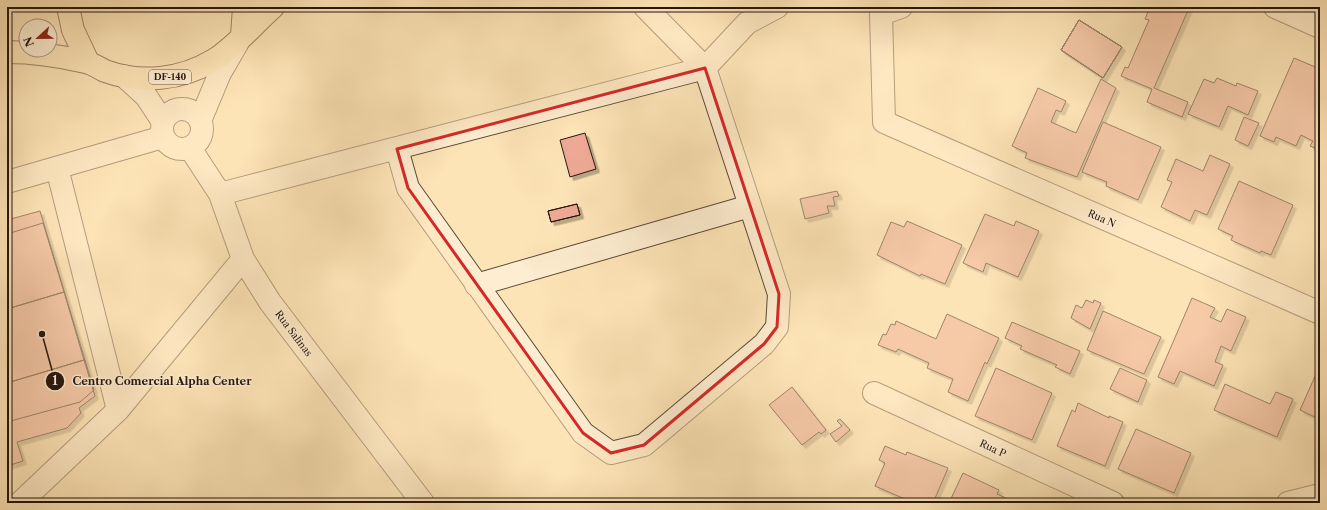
<svg xmlns="http://www.w3.org/2000/svg" width="1327" height="510" font-family="'Libre Caslon Text',serif">
<defs>
<filter id="shadow"><feDropShadow dx="3.5" dy="3.5" stdDeviation="0" flood-color="#0004"/></filter>
</defs>
<rect width="100%" height="100%" fill="#fde4b6"/>
<filter id="stains"><feTurbulence type="fractalNoise" baseFrequency=".005" numOctaves="4"/><feColorMatrix values="0 0 0 0 .2 0 0 0 0 .09 0 0 0 0 .02 0 0 0 .5 -.17"/></filter>
<radialGradient id="worn" r=".72"><stop offset=".6" stop-color="#630" stop-opacity="0"/><stop offset="1" stop-color="#630" stop-opacity=".3"/></radialGradient>
<path fill="#eda995" stroke="#26150c" filter="url(#shadow)" d="M 1150,7 L 1189,8 L 1154,88 L 1188,102 L 1182,117 L 1147,102 L 1152,89 L 1121,76 L 1125,67 L 1128,68 L 1149,20 L 1145,19 Z
M 1079,20 L 1122,47 L 1103,78 L 1061,50 Z
M 1079,20 L 1122,47 L 1103,78 L 1061,50 Z
M 1079,20 L 1122,47 L 1103,78 L 1061,50 Z
M 1079,20 L 1122,47 L 1103,78 L 1061,50 Z
M 1079,20 L 1122,47 L 1103,78 L 1061,50 Z
M 1294,58 L 1320,69 L 1320,150 L 1310,146 L 1313,141 L 1301,135 L 1296,146 L 1276,137 L 1274,142 L 1260,136 Z
M 1217,78 L 1236,86 L 1237,83 L 1258,91 L 1248,115 L 1228,106 L 1219,127 L 1188,114 L 1204,79 L 1214,83 Z
M 1101,79 L 1116,88 L 1077,177 L 1025,158 L 1027,153 L 1012,146 L 1038,88 L 1066,101 L 1061,112 L 1056,110 L 1051,122 L 1076,133 Z
M 1244,117 L 1259,123 L 1248,146 L 1235,140 Z
M 1103,122 L 1161,147 L 1138,200 L 1106,186 L 1107,182 L 1082,172 Z
M 585,133 L 596,169 L 570,177 L 560,140 Z
M 1210,155 L 1230,164 L 1207,215 L 1195,210 L 1190,221 L 1161,207 L 1172,182 L 1167,180 L 1176,159 L 1203,171 Z
M 1239,181 L 1293,205 L 1271,255 L 1261,251 L 1260,253 L 1231,240 L 1233,236 L 1218,229 Z
M 837,191 L 839,196 L 833,197 L 835,206 L 827,206 L 829,213 L 805,219 L 800,199 Z
M 577,204 L 580,215 L 551,222 L 548,211 Z
M 577,204 L 580,215 L 551,222 L 548,211 Z
M 40,211 L 94,390 L 80,402 L 7,422 L 7,220 Z
M 985,214 L 1014,226 L 1016,221 L 1039,231 L 1018,277 L 986,263 L 983,272 L 963,263 Z
M 907,221 L 962,245 L 945,284 L 921,274 L 920,276 L 877,255 L 891,222 L 904,227 Z
M 43,223 L 64,292 L 7,309 L 7,234 Z
M 64,292 L 84,360 L 7,383 L 7,309 Z
M 1192,298 L 1215,308 L 1210,317 L 1221,322 L 1227,309 L 1246,317 L 1231,351 L 1221,346 L 1215,362 L 1223,365 L 1214,386 L 1180,371 L 1174,384 L 1158,377 Z
M 1086,300 L 1093,303 L 1094,300 L 1101,303 L 1090,329 L 1071,318 L 1076,305 L 1082,308 Z
M 1103,311 L 1161,337 L 1144,374 L 1087,350 Z
M 947,314 L 999,338 L 987,364 L 985,362 L 968,401 L 948,392 L 953,379 L 927,368 L 929,363 L 898,349 L 896,352 L 878,345 L 883,334 L 886,335 L 891,324 L 895,325 L 896,321 L 936,339 Z
M 1012,322 L 1080,351 L 1070,374 L 1055,367 L 1057,365 L 1020,349 L 1022,346 L 1005,338 Z
M 84,360 L 95,396 L 79,408 L 81,413 L 67,428 L 17,442 L 23,461 L 7,466 L 7,383 Z
M 1320,365 L 1320,417 L 1319,419 L 1300,410 Z
M 996,368 L 1052,393 L 1032,440 L 975,416 Z
M 1120,368 L 1147,380 L 1138,402 L 1110,389 Z
M 1225,384 L 1270,404 L 1276,392 L 1293,399 L 1277,437 L 1214,410 Z
M 792,387 L 826,430 L 821,434 L 819,432 L 802,445 L 769,405 Z
M 1078,403 L 1109,418 L 1109,416 L 1123,422 L 1105,466 L 1057,446 L 1072,410 L 1075,412 Z
M 840,419 L 850,430 L 836,442 L 830,434 L 842,426 L 837,421 Z
M 1136,429 L 1191,453 L 1174,493 L 1118,469 Z
M 885,446 L 906,455 L 907,452 L 948,468 L 933,503 L 914,503 L 875,486 L 885,463 L 879,460 Z
M 963,473 L 999,490 L 997,494 L 1010,500 L 1009,503 L 949,503 Z"/>
<g fill="none" stroke-linecap="round" stroke-linejoin="round">
<g stroke="#5c4936" stroke-width="24">
<path id="minor" d="M 901,7 L 881,14 L 884,122 L 1320,313
M 1275,7 L 1320,27
M 124,76 L 146,96 L 163,122
M162 129a20 20 0 1 1 40 0a20 20 0 1 1-40 0Z
M 200,121 L 220,73 L 238,42
M 190,148 L 220,194 L 243,259 L 270,302 L 423,503
M 397,149 L 408,188 L 583,433 L 611,453 L 644,445 L 764,344 L 777,327 L 779,294 L 705,68 L 645,7
M 57,168 L 118,410
M 7,182 L 163,137
M 220,194 L 705,68 L 747,23 L 777,7
M 476,285 L 750,206
M 874,393 L 1113,503
M 20,503 L 118,410 L 243,259
M 1288,503 L 1320,495"/>
</g>
<g stroke="#26150c" stroke-width="24">
<path id="major" d="M 68,7 L 73,30 L 88,62
M 242,36 L 244,7
M 7,52 C 33,52 60,56 86,62 C 93,64 99,68 105,71 C 141,84 181,80 214,60 C 235,47 254,24 273,7"/>
</g>
<use href="#minor" stroke="#feedd0" stroke-width="22"/>
<use href="#major" stroke="#fde4b6" stroke-width="22"/>
</g>
<path d="M0 0H1327V510H0ZM 705,68 L 779,294 L 777,327 L 764,344 L 644,445 L 611,453 L 583,433 L 408,188 L 397,149 Z" fill="#fde4b6" fill-opacity=".55" fill-rule="evenodd"/>
<path fill="none" stroke="#d62828" stroke-width="3" stroke-linejoin="round" d="M 705,68 L 779,294 L 777,327 L 764,344 L 644,445 L 611,453 L 583,433 L 408,188 L 397,149 Z"/>
<g text-anchor="middle" stroke-width="3" stroke-linejoin="round" paint-order="stroke">
<rect fill="#feedd0" stroke="#675647" stroke-width="1" x="149" y="70" width="42" height="14" rx="3"/>
<g font-size="9" font-weight="bold" fill="#26150c">
<text x="170" y="80">DF-140</text>
</g>
<g font-size="10" fill="#26150c" stroke="#feedd0">
<text transform="translate(1102 218) rotate(24)" y="4">Rua N</text>
<text transform="translate(294 333) rotate(53)" y="4">Rua Salinas</text>
<text transform="translate(993 448) rotate(25)" y="4">Rua P</text>
</g>
</g>
<path fill="none" stroke="#26150c" stroke-width="1.5" d="M42 334L55 381"/>
<g fill="#26150c" stroke="#feedd0" stroke-width="1.5">
<circle cx="42" cy="334" r="4"/>
<circle cx="55" cy="381" r="10"/>
</g>
<g font-size="12" text-anchor="middle" font-weight="bold" fill="#fff">
<text x="55" y="385">1</text>
</g>
<g font-size="11" text-anchor="middle" font-weight="bold" fill="#26150c" stroke="#feedd0" stroke-width="3" stroke-linejoin="round" paint-order="stroke">
<text x="162" y="385">Centro Comercial Alpha Center</text>
</g>
<rect width="1327" height="510" fill="none" stroke="#fde4b6" stroke-width="24"/>
<rect x="8" y="8" width="1311" height="494" fill="none" stroke="#26150c" stroke-width="2"/>
<rect x="12" y="12" width="1303" height="486" fill="none" stroke="#26150c"/>
<g transform="translate(38 38) rotate(248)"><circle r="19" fill="#feedd0" stroke="#a89782"/>
<path d="M0-3L7 15L0 10L-7 15Z" fill="#8f2418"/>
<text y="-6" font-size="11" font-weight="bold" text-anchor="middle" fill="#26150c">N</text>
</g>
<rect width="100%" height="100%" filter="url(#stains)"/>
<rect width="100%" height="100%" fill="url(#worn)"/>
</svg>
